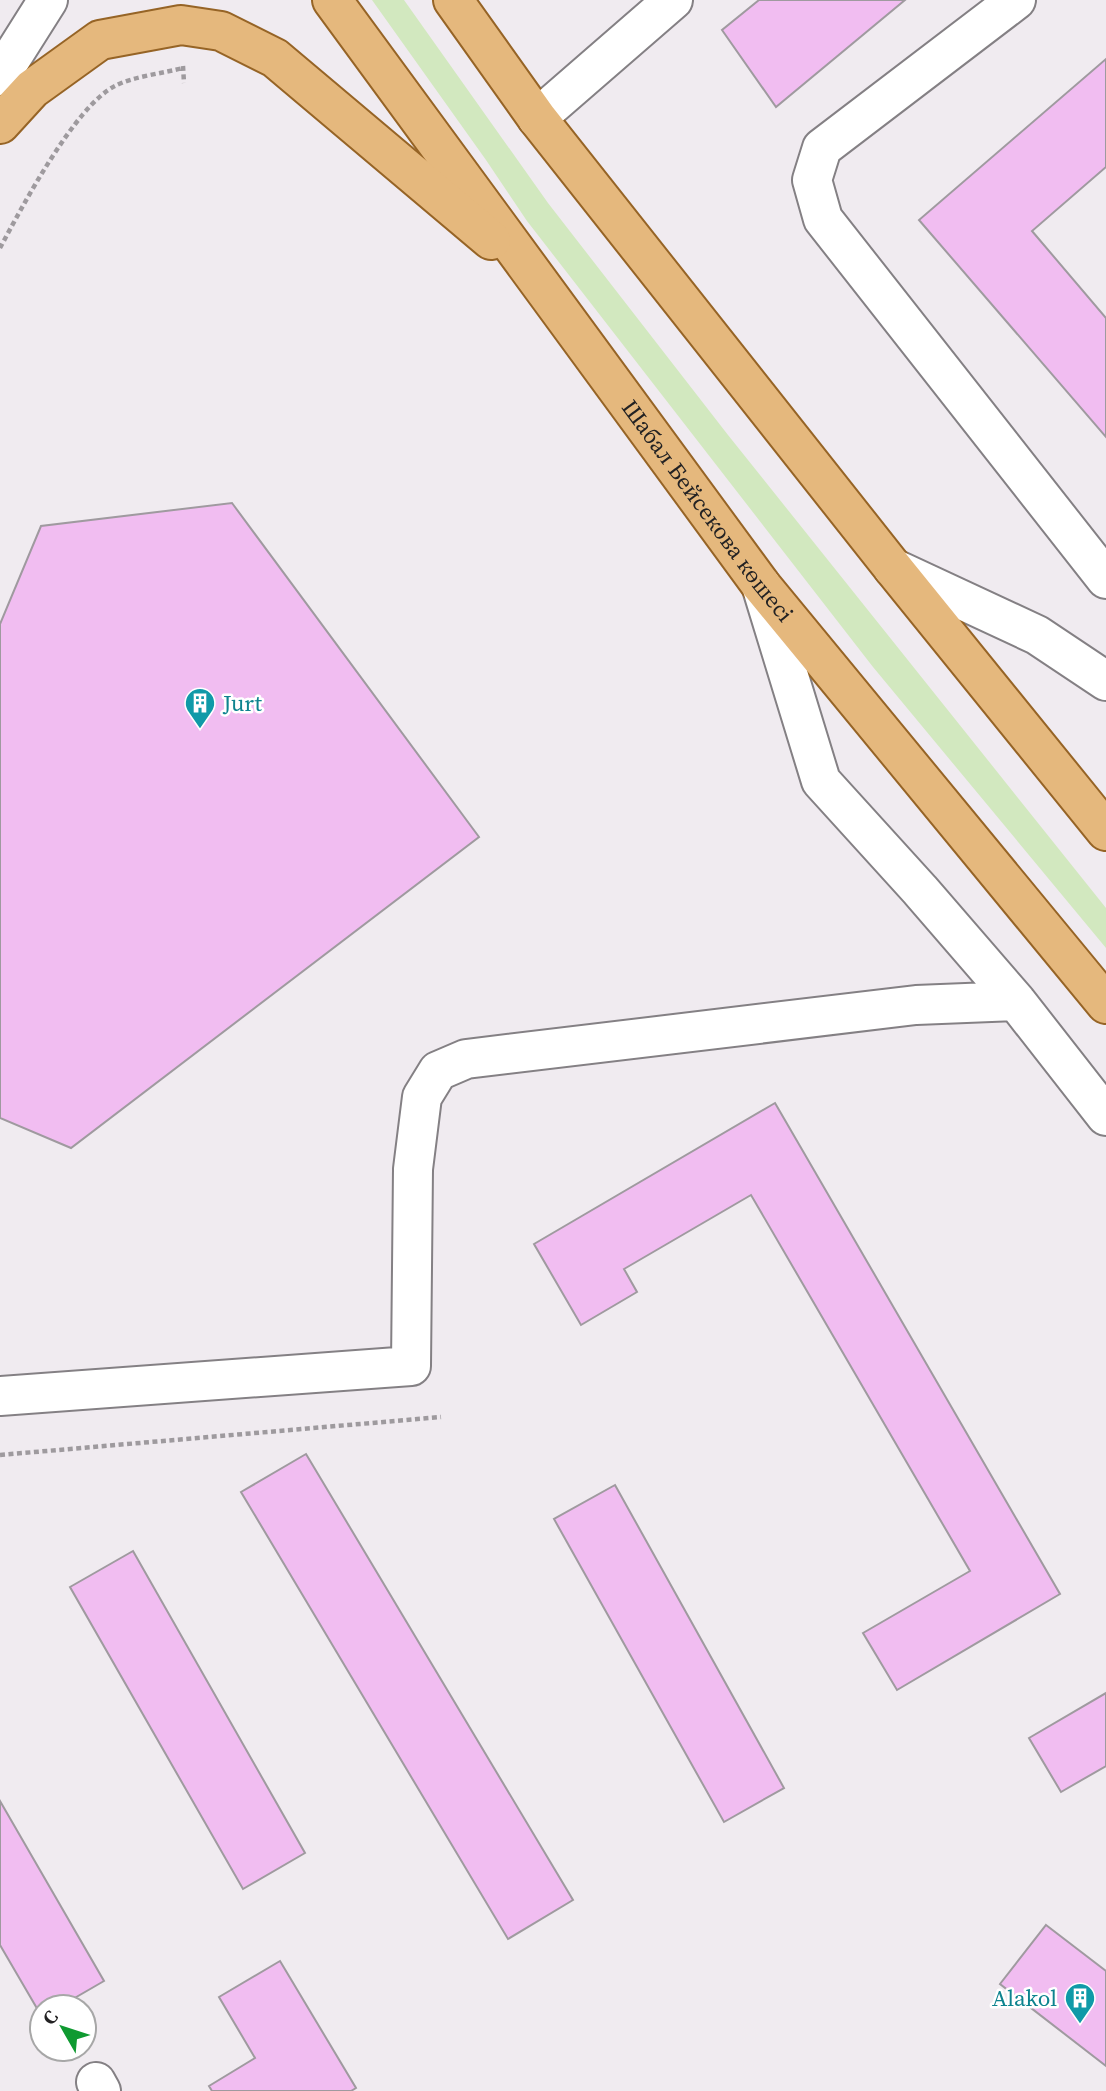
<svg xmlns="http://www.w3.org/2000/svg" width="1106" height="2091" font-family="'Source Serif 4',serif">
<rect width="100%" height="100%" fill="#f0ebf0"/>
<path fill="#d2e8bf" d="M 372,0 L 404,0 L 548,203 L 728,435 L 1106,908 L 1106,948 L 873,667 L 527,221 L 486,160 Z"/>
<path fill="#f1bdf1" stroke="#9f9a9f" stroke-width="2" d="M 759,0 L 905,0 L 776,107 L 722,30 Z
M 1106,59 L 1106,167 L 1032,231 L 1106,318 L 1106,437 L 919,220 Z
M 232,503 L 479,837 L 71,1148 L 0,1118 L 0,624 L 41,526 Z
M 775,1103 L 1060,1594 L 897,1690 L 863,1633 L 970,1571 L 751,1195 L 624,1269 L 637,1292 L 581,1325 L 534,1244 Z
M 306,1454 L 573,1900 L 508,1939 L 241,1492 Z
M 615,1485 L 784,1788 L 724,1822 L 554,1519 Z
M 133,1551 L 305,1853 L 243,1889 L 70,1587 Z
M 1106,1693 L 1106,1766 L 1061,1792 L 1029,1738 Z
M 0,1801 L 104,1981 L 59,2007 L 42,2007 L 42,2017 L 0,1945 Z
M 1046,1925 L 1106,1971 L 1106,2066 L 1000,1984 Z
M 280,1961 L 356,2088 L 351,2091 L 212,2091 L 209,2086 L 255,2058 L 219,1997 Z"/>
<g fill="none" stroke-linecap="round" stroke-linejoin="round">
<g stroke="#848084" stroke-width="42">
<path id="minor" d="M 1016,0 L 822,148 L 812,180 L 823,219 L 1106,579
M 0,76 L 48,0
M 537,118 L 673,0
M 893,568 L 1037,635 L 1106,681
M 761,585 L 821,781 L 920,890 L 1016,1001 L 1106,1116
M 0,1396 L 411,1366 L 413,1169 L 422,1097 L 438,1071 L 466,1059 L 916,1005 L 1016,1001
M 96,2082 L 101,2091"/>
</g>
<g stroke="#966426" stroke-width="42">
<g id="major">
<path id="s1" d="M 332,0 L 761,585 L 1106,1004"/>
<path d="M 453,0 L 537,118 L 893,568 L 1106,831"/>
<path d="M 0,124 L 32,89 L 100,40 L 181,25 L 221,31 L 275,58 L 491,240"/>
</g>
</g>
<path stroke="#9e9a9e" stroke-width="4.5" stroke-dasharray="5 3.5" stroke-linecap="butt" d="M 183,66 L 184,83
M 0,248 C 22,207 75,106 115,86 C 131,77 164,73 183,68
M 0,1455 L 441,1417"/>
<use href="#minor" stroke="#fff" stroke-width="38"/>
<use href="#major" stroke="#e5b87d" stroke-width="38"/>
</g>
<defs>
<g id="building-pin" transform="scale(1.575)"><path d="M0 17L-7.5 6A9.5 9.5 0 1 1 7.5 6Z" fill="#0f9aa8" stroke="#fff"/><path d="M-4-6H4V6H1V3H-1V6H-4ZM-2.5-4.3h1.7v1.8h-1.7ZM.8-4.3h1.7v1.8H.8ZM-2.5-1h1.7V.8h-1.7ZM.8-1h1.7V.8H.8Z" fill="#fff"/></g>
</defs>
<g fill-rule="evenodd">
<use href="#building-pin" x="200" y="703"/>
<use href="#building-pin" x="1080" y="1998"/>
</g>
<g text-anchor="middle" stroke-width="5" stroke-linejoin="round" paint-order="stroke">
<g font-size="23" fill="#232223" stroke="#fff">
<text dy="8" stroke="none"><textPath href="#s1" startOffset="634">Шабал Бейсекова көшесі</textPath></text>
</g>
<g font-size="23" fill="#0d838f" stroke="#fff" text-anchor="start">
<text x="223" y="711">Jurt</text>
<text x="1057" y="2006" text-anchor="end">Alakol</text>
</g>
</g>
<g transform="translate(63 2028) rotate(309)"><circle r="33" fill="#ffffff" stroke="#a7a7a7" stroke-width="2"/>
<path d="M0-5L12 26L0 18L-12 26Z" fill="#0f9a31"/>
<text y="-10" font-size="19" font-weight="bold" text-anchor="middle" fill="#232223">С</text>
</g>
</svg>
